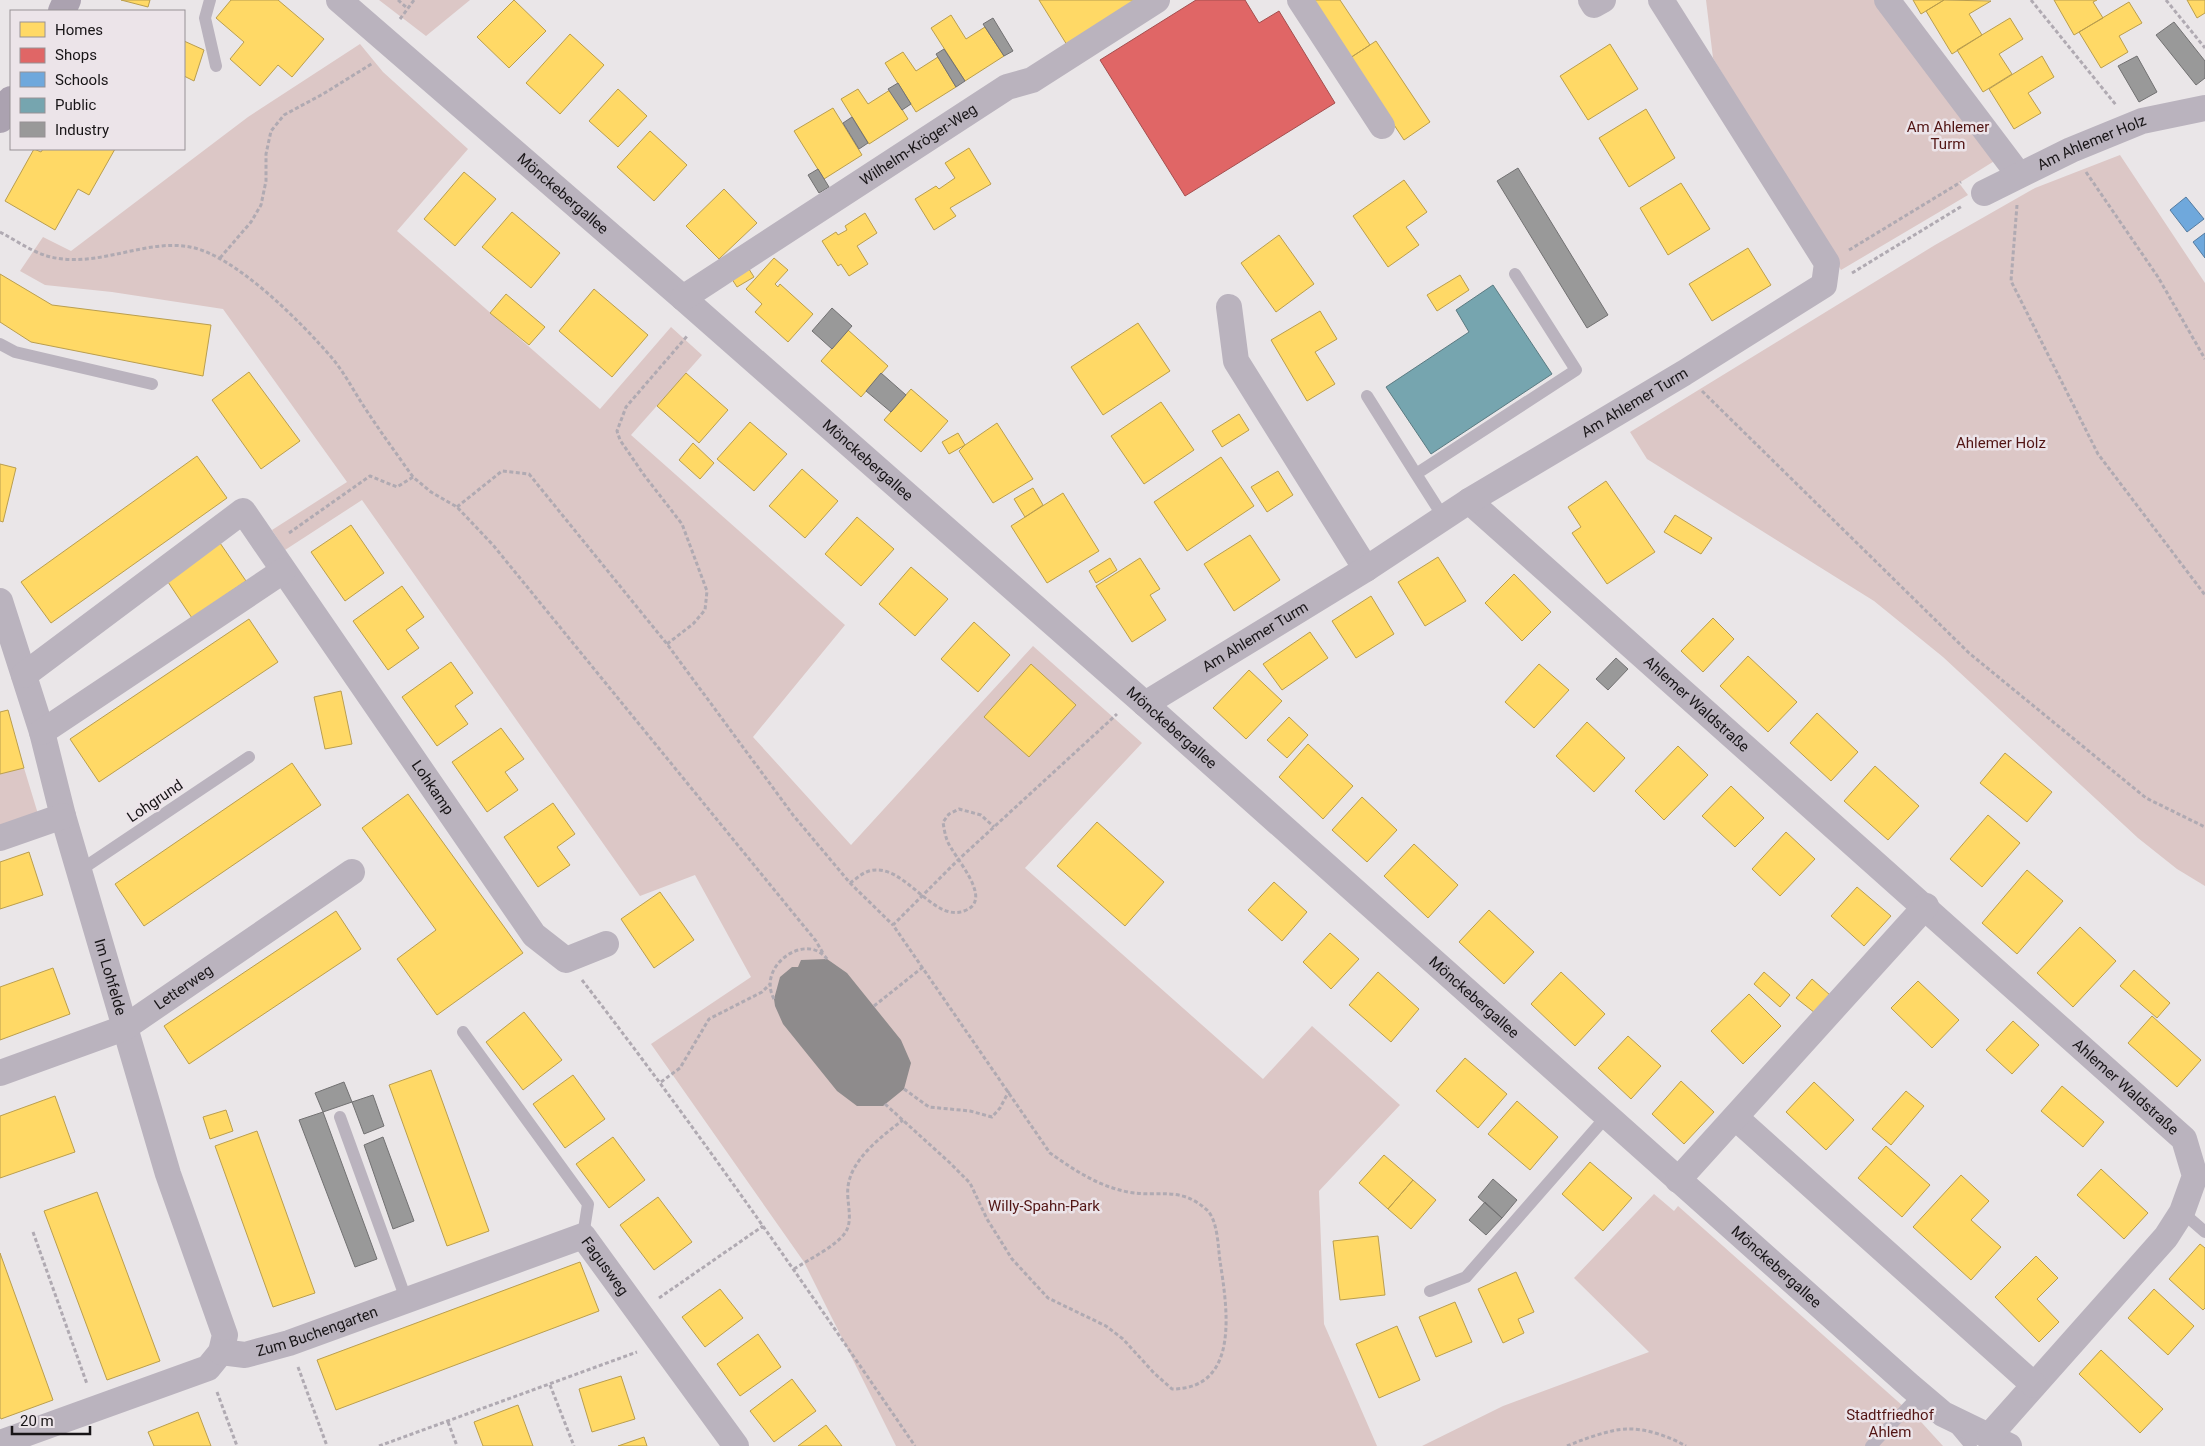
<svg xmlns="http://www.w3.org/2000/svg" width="2205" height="1446" font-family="Roboto,sans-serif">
<rect width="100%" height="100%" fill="#eae6e8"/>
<path fill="#dcc7c6" d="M 379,0 L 470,0 L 426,36 Z
M 1706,0 L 1874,0 L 1996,160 L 1959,183 L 1968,195 L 1841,270 L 1713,58 Z
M 360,44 L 383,72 L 468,149 L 397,231 L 600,409 L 671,327 L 702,355 L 631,435 L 845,625 L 753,737 L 851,845 L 1033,646 L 1142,743 L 1025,868 L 1263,1079 L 1312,1026 L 1400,1105 L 1319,1191 L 1324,1324 L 1377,1446 L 896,1446 L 804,1262 L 651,1044 L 751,977 L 695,875 L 640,896 L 362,500 L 285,550 L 272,530 L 347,482 L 223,309 L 112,292 L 45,285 L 20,271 L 43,237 L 71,251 L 248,117 Z
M 2120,155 L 2205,283 L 2205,886 L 2177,869 L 2138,838 L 1943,657 L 1874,601 L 1647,459 L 1630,432 L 1935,245 L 2035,188 Z
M 24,768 L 38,814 L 0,826 L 0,774 Z
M 1654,1194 L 1674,1211 L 1678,1206 L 1922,1423 L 1943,1446 L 1422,1446 L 1503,1406 L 1649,1352 L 1574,1278 Z"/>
<path fill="#ffd966" stroke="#ba9e4e" d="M 121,0 L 150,0 L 148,7 Z
M 231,0 L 278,0 L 324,39 L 292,77 L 278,65 L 260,86 L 230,59 L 244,42 L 216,18 Z
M 514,0 L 546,31 L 509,68 L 477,37 Z
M 1039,0 L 1138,0 L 1067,45 Z
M 1313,0 L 1340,0 L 1370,45 L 1350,58 Z
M 1913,0 L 1944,0 L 1921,14 Z
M 1944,0 L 1991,1 L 1969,14 L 1982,35 L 1952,54 L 1926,11 Z
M 2054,0 L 2097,0 L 2093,2 L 2103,18 L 2074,35 Z
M 2187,0 L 2205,0 L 2205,13 L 2197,18 Z
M 2129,2 L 2142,23 L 2119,36 L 2128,52 L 2101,68 L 2079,32 Z
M 951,15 L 966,39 L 985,27 L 1004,56 L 965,81 L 931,28 Z
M 2010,18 L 2023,39 L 1999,54 L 2012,74 L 1983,92 L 1957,50 Z
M 570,34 L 604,65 L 560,114 L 526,83 Z
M 184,41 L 204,50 L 194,81 L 184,76 Z
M 1376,41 L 1430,122 L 1404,140 L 1350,58 Z
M 1610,44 L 1638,89 L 1588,120 L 1560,76 Z
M 903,52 L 916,71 L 938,57 L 956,87 L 916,112 L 885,63 Z
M 2042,56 L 2054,77 L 2028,93 L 2041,113 L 2014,129 L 1989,89 Z
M 618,89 L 647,116 L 618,147 L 589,121 Z
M 858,89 L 868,104 L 890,90 L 908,119 L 869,144 L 841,99 Z
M 833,108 L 862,155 L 824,179 L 794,131 Z
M 1646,109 L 1675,158 L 1629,187 L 1599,138 Z
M 650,131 L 687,165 L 654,201 L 617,167 Z
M 969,148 L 991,184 L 950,208 L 956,216 L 934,230 L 915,199 L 936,186 L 939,189 L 955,178 L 945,163 Z
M 34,149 L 41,152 L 43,149 L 115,149 L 89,195 L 78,189 L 55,230 L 5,201 Z
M 464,172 L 496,199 L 455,246 L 424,219 Z
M 1404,180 L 1427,212 L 1406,227 L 1419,245 L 1388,267 L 1353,216 Z
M 1681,183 L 1710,229 L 1668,255 L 1640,208 Z
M 724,189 L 757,223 L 719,259 L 686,226 Z
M 512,212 L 560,253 L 531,288 L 482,247 Z
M 865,213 L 877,233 L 857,246 L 868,264 L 849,276 L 841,264 L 838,266 L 822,241 L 836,232 L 838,235 L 847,230 L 845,226 Z
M 1279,235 L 1314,284 L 1276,312 L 1241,263 Z
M 1748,248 L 1771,285 L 1712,321 L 1689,284 Z
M 774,258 L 788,270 L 775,284 L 778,287 L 780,284 L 813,314 L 788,342 L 755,312 L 762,304 L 746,289 Z
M 747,266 L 754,277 L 737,287 L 730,276 Z
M 0,274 L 52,305 L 211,325 L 203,376 L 31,342 L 0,322 Z
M 1460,275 L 1469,290 L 1437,311 L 1427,295 Z
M 594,289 L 648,335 L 612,377 L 559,331 Z
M 506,294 L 545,327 L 529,345 L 490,313 Z
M 1320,311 L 1337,339 L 1315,352 L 1335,384 L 1307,401 L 1271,340 Z
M 1138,323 L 1170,371 L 1103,415 L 1071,367 Z
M 848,330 L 888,366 L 861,397 L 821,361 Z
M 249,372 L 300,441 L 261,469 L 212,400 Z
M 686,373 L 728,410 L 699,443 L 657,406 Z
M 911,389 L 948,421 L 921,452 L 884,420 Z
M 1161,402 L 1194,450 L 1144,484 L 1111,436 Z
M 1239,414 L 1249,430 L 1222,447 L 1212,431 Z
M 750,422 L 787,454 L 754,491 L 717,459 Z
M 997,423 L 1033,479 L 993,503 L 959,451 L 965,445 Z
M 958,433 L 965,445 L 949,454 L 942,442 Z
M 693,443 L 714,463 L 700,479 L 679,460 Z
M 197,456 L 227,498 L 51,623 L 21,582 Z
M 1221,457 L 1254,506 L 1187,551 L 1154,502 Z
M 0,464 L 16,468 L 3,522 L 0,521 Z
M 802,469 L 838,501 L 805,538 L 769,506 Z
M 1278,471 L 1293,495 L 1267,512 L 1251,487 Z
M 1606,481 L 1655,552 L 1607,584 L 1572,533 L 1581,527 L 1568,507 Z
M 1033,488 L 1043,505 L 1025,517 L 1014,499 Z
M 1063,493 L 1099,551 L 1047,583 L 1011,526 Z
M 1675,515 L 1712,538 L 1701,554 L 1664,532 Z
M 857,517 L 894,549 L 861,586 L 825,554 Z
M 351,525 L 384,573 L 345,601 L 311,552 Z
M 1250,535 L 1280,580 L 1234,611 L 1204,564 Z
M 220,543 L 246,581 L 192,618 L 166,579 Z
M 1438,557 L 1466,601 L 1425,626 L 1398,582 Z
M 1110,558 L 1117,570 L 1096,583 L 1089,571 Z
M 1140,558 L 1160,589 L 1150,595 L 1166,620 L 1132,642 L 1096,586 Z
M 911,567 L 948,599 L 915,636 L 879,604 Z
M 1514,574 L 1551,612 L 1522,641 L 1485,603 Z
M 402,586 L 424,617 L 406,630 L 419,648 L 388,670 L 353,621 Z
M 1371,596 L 1394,634 L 1356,658 L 1332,621 Z
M 1713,618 L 1734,639 L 1703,672 L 1681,651 Z
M 249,619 L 278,662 L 99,782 L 70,739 Z
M 974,622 L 1010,655 L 978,692 L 941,659 Z
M 1310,632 L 1328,658 L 1282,690 L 1263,664 Z
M 1748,656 L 1797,702 L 1768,732 L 1720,686 Z
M 451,662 L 473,693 L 455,706 L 468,724 L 437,746 L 402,697 Z
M 1031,664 L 1076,705 L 1029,757 L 984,717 Z
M 1539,664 L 1569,690 L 1534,728 L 1505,702 Z
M 1249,670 L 1282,701 L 1246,739 L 1213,708 Z
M 341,691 L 352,744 L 325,749 L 314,697 Z
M 8,710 L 24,768 L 0,774 L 0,712 Z
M 1817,713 L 1858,752 L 1831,781 L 1790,743 Z
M 1289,717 L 1308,735 L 1287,758 L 1267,740 Z
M 1587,722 L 1625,758 L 1594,792 L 1556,756 Z
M 501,728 L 524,759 L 505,772 L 518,790 L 487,812 L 452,762 Z
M 1308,744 L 1353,786 L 1323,819 L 1279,777 Z
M 1678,746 L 1708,775 L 1664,820 L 1635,791 Z
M 2005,753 L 2052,792 L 2027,822 L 1980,783 Z
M 292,763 L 321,805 L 144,926 L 115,884 Z
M 1875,766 L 1919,806 L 1888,840 L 1844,801 Z
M 1731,786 L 1764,818 L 1735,847 L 1702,816 Z
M 408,794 L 523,953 L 437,1015 L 397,959 L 436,930 L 362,828 Z
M 1362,797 L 1397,830 L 1367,862 L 1332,830 Z
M 553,803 L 575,834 L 557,847 L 570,865 L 538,887 L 504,837 Z
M 1988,815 L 2020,843 L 1982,887 L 1950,859 Z
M 1097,822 L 1164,882 L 1125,926 L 1057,866 Z
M 1786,832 L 1815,859 L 1780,896 L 1752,869 Z
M 1414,844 L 1458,885 L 1428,918 L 1384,876 Z
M 29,852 L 43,895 L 0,909 L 0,862 Z
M 2027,870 L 2063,901 L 2017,954 L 1982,923 Z
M 1274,882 L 1307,912 L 1282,941 L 1248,910 Z
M 1857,887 L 1891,916 L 1864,946 L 1831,916 Z
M 660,892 L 694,940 L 654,968 L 621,919 Z
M 1489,910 L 1534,952 L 1504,984 L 1459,942 Z
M 336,911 L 361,949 L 189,1064 L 164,1026 Z
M 2080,927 L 2116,961 L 2073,1007 L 2037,973 Z
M 1330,933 L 1359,959 L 1331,989 L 1303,962 Z
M 53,968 L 70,1014 L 0,1040 L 0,987 Z
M 2134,970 L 2170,1003 L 2157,1018 L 2120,986 Z
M 1378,972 L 1419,1009 L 1391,1042 L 1349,1005 Z
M 1561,972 L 1605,1014 L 1575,1046 L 1531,1004 Z
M 1764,972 L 1790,995 L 1780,1007 L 1754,984 Z
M 1812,979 L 1830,995 L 1815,1013 L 1796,998 Z
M 1918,981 L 1959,1020 L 1932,1048 L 1891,1008 Z
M 1749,994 L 1781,1026 L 1743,1064 L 1711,1031 Z
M 524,1012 L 562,1060 L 523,1090 L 486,1042 Z
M 2152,1016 L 2201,1060 L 2177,1087 L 2128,1043 Z
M 2013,1021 L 2039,1045 L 2012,1074 L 1986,1050 Z
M 1628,1036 L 1661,1066 L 1631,1099 L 1598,1068 Z
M 1465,1058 L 1507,1094 L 1478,1128 L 1436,1091 Z
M 431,1070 L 489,1231 L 447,1246 L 389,1085 Z
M 573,1075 L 605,1119 L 565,1148 L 533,1104 Z
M 1681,1081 L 1714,1112 L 1684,1144 L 1652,1114 Z
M 1814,1082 L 1854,1120 L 1826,1150 L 1786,1112 Z
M 2062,1086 L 2104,1122 L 2083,1147 L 2041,1111 Z
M 1906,1091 L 1924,1106 L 1891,1145 L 1872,1129 Z
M 55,1096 L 75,1152 L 0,1178 L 0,1116 Z
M 1517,1101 L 1558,1137 L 1530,1170 L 1488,1134 Z
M 226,1110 L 233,1131 L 210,1139 L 203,1117 Z
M 257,1131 L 315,1293 L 273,1307 L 215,1146 Z
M 613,1137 L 645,1180 L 609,1208 L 576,1164 Z
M 1886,1146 L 1930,1185 L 1902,1217 L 1858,1178 Z
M 1384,1155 L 1413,1180 L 1388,1209 L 1359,1183 Z
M 1590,1162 L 1632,1198 L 1603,1231 L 1562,1194 Z
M 2101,1169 L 2148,1213 L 2124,1239 L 2077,1195 Z
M 1961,1175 L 1989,1201 L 1971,1220 L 2001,1247 L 1971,1280 L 1913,1227 Z
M 1413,1180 L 1436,1200 L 1411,1229 L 1388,1209 Z
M 97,1192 L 160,1361 L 107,1380 L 44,1211 Z
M 658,1197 L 692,1242 L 654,1270 L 620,1225 Z
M 1378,1236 L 1385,1295 L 1340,1300 L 1333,1241 Z
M 2200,1244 L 2205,1248 L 2205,1308 L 2203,1310 L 2169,1279 Z
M 0,1253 L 53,1400 L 1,1419 L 0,1417 Z
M 2036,1256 L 2058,1278 L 2037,1299 L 2059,1322 L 2039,1342 L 1995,1297 Z
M 580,1262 L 599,1311 L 336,1410 L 317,1360 Z
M 1516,1272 L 1534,1312 L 1518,1319 L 1524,1333 L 1503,1343 L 1478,1289 Z
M 720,1289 L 743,1318 L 705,1347 L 682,1317 Z
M 2154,1289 L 2194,1326 L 2168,1355 L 2128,1318 Z
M 1455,1302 L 1472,1342 L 1436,1357 L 1419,1317 Z
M 1397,1326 L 1420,1380 L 1379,1398 L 1356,1344 Z
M 758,1334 L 781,1367 L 740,1396 L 717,1364 Z
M 2101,1350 L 2163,1409 L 2140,1433 L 2079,1374 Z
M 621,1376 L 635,1419 L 592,1432 L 579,1389 Z
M 792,1379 L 816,1411 L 774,1442 L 750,1411 Z
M 518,1405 L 533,1446 L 483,1446 L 474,1422 Z
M 198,1412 L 211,1446 L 154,1446 L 148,1432 Z
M 826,1425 L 842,1446 L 798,1446 Z
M 644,1437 L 647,1446 L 618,1446 Z"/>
<path fill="#e06666" stroke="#a44e4e" d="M 1196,0 L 1245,0 L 1259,23 L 1279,11 L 1335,103 L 1185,196 L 1100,60 Z"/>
<path fill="#6fa8dc" stroke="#557ca1" d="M 2186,197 L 2204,219 L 2187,232 L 2170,210 Z
M 2205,233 L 2205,258 L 2193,242 Z"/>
<path fill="#76a5af" stroke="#5a7a81" d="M 1493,285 L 1552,374 L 1431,454 L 1386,387 L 1469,332 L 1456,310 Z"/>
<path fill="#999" stroke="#727172" d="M 993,18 L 1013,51 L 1004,56 L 983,24 Z
M 2174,22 L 2205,61 L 2205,78 L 2196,85 L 2156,35 Z
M 944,49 L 965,81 L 956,87 L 936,54 Z
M 2137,56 L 2157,92 L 2139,102 L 2118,66 Z
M 898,83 L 911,104 L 902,110 L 888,89 Z
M 852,117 L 868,143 L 859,149 L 843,123 Z
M 1518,168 L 1608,315 L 1587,328 L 1497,181 Z
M 818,169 L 829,187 L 819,193 L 808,175 Z
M 832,308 L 852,326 L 832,349 L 812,331 Z
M 881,373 L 906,395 L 891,412 L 866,391 Z
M 1616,658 L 1628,669 L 1608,690 L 1596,679 Z
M 344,1082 L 352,1102 L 323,1112 L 315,1093 Z
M 373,1095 L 384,1126 L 364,1134 L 352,1102 Z
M 323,1112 L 377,1259 L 355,1267 L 299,1120 Z
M 383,1137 L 414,1221 L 393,1229 L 364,1145 Z
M 1493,1179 L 1517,1200 L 1502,1218 L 1478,1197 Z
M 1485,1202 L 1502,1218 L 1486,1235 L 1469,1220 Z"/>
<path fill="#8e8b8c" d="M 827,959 L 847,973 L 901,1040 L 911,1063 L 904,1089 L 883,1106 L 857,1106 L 837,1091 L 783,1024 L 775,1006 L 774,999 L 780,977 L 792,967 L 798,967 L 801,960 Z"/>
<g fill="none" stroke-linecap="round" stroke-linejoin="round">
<path stroke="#b0aab2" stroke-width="3" stroke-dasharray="4 2.5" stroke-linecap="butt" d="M 398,0 L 407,8
M 2031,0 L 2116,105
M 2166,0 L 2205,48
M 400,19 L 414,0
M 2086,172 L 2158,277 L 2205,359
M 2017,205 L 2011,281 L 2098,454 L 2205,595
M 0,232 C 15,240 31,251 47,256 C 96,270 145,238 190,247 C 235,255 302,323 332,358 C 344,372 353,390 363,405 C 379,430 396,453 413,477 L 431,492 L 457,507 L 493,545 L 816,941 L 824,955
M 1849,250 L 1961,182
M 220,258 L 251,222 L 261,205 L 266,181 L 266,154 L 271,131 L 284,115 L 323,94 L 373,63
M 1852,273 L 1962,206
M 1702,391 L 1969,653 L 2146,798 L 2205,827
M 457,507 L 502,471 L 529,474 L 667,644 L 793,815 L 850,883 L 893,925
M 289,533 L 370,476 L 397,487 L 413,477
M 667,644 L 693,624 L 705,610 L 707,591 L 682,524 L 644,475 L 620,440 L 617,431 L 626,407 L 688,335
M 850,883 C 856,879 862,873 869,871 C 904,861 932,923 964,911 C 996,900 953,857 947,840 C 945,835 944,828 943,822 L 949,814 L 959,809 L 981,815 L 994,827
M 582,980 C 699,1131 807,1288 915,1446
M 774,999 C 756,966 806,931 827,959
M 874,1006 L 923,967
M 661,1082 L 680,1068 L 709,1019 L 762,992 L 770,984
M 904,1089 L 929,1107 L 970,1111 L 992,1117 L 1000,1108 L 1009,1091
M 885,1104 L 949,1162 L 970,1183 L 987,1219 L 1012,1259 L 1048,1298 L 1106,1326 L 1123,1339 L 1154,1373 L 1172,1389 C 1241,1389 1227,1307 1220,1261 C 1218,1247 1218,1221 1207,1210 C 1179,1185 1159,1198 1128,1192 C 1098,1186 1074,1170 1050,1153 L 893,925 L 958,860 L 1117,714
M 33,1232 L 87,1384
M 794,1269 C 808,1260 836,1246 845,1233 C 854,1220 846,1202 848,1187 C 851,1159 882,1136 903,1120
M 659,1298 L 763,1226
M 298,1367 L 327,1446
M 550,1385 L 574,1446
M 217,1392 L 237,1446
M 448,1422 L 457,1446
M 379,1446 L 637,1352
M 1567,1446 C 1581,1440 1611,1429 1627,1429 C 1646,1428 1670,1437 1686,1446"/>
<path stroke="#bab3be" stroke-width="12" d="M 210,0 L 205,18 L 216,66
M 0,344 L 15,352 L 152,384
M 1367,396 L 1416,474
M 1444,518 L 1416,474 L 1576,370 L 1515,274
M 79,871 L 249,757
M 463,1032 L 588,1204 L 583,1236
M 340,1117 L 406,1299
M 2182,1212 L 2205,1232
M 1430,1291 L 1466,1277 L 1606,1117
M 1955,1427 L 1971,1446
M 1871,1446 L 1920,1394"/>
<g stroke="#bab3be" stroke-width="26">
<path id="s1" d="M 339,0 L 683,298 L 1145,704 L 1910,1386 L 1943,1414 L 2009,1446"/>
<path d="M 1300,0 L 1382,126"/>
<path d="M 1591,0 L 1594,5 L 1603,0"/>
<path d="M 1887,0 L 2019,175"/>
<path id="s2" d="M 1984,193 L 2071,150 L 2142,121 L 2205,108"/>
<path id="s3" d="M 683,298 L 1007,87 L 1032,80 L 1157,0"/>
<path d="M 1229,307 L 1236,361 L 1366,569"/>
<path id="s4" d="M 1469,501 L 2184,1139 L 2195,1176 L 2182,1212 L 2166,1237 L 1990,1435"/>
<path id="s5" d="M 0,601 L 42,732 L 63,816 L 168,1174 L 225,1335 L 221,1352 L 208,1368 L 0,1443"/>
<path id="s6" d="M 24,675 L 243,511 L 534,935 L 566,960 L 606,944"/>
<path id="s7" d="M 1145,704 L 1366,569 L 1469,501 L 1684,373 L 1824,285 L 1827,263 L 1661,0"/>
<path d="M 42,732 L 283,571"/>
<path d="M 0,838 L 63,816"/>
<path id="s8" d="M 0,1073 L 124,1028 L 352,872"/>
<path d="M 1736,1118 L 2034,1385"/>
<path d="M 1678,1180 L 1926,906"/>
<path id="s9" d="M 221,1352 L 245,1355 L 289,1343 L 583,1236 L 736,1446"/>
</g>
<path stroke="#aba2b0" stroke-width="28" d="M 62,11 L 67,0
M 0,119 L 11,100"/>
</g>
<g text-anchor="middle" stroke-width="5" stroke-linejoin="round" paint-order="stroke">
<g font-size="15" fill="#521514" stroke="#ece4e9">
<text x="1948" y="132">Am Ahlemer<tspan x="1948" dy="17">Turm</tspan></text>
<text x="2001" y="448">Ahlemer Holz</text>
<text x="1044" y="1211">Willy-Spahn-Park</text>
<text x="1890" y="1420">Stadtfriedhof<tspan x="1890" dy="17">Ahlem</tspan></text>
</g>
<g font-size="15" fill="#181517" stroke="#ece4e9">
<text dy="5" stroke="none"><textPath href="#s2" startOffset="119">Am Ahlemer Holz</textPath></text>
<text dy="5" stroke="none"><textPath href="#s3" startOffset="281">Wilhelm-Kröger-Weg</textPath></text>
<text dy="5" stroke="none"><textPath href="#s1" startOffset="296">Mönckebergallee</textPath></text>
<text dy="5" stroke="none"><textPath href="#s7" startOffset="575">Am Ahlemer Turm</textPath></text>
<text dy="5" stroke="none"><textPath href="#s1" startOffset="701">Mönckebergallee</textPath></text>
<text dy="5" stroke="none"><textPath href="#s7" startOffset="129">Am Ahlemer Turm</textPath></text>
<text dy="5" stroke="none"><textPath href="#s4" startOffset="305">Ahlemer Waldstraße</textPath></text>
<text dy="5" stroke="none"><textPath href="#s1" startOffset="1106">Mönckebergallee</textPath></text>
<text dy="5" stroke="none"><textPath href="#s6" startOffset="609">Lohkamp</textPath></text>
<text transform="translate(155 801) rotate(-34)" y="5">Lohgrund</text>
<text dy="5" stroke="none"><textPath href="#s5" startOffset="392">Im Lohfelde</textPath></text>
<text dy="5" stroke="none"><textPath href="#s8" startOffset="204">Letterweg</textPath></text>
<text dy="5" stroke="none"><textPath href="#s1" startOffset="1511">Mönckebergallee</textPath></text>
<text dy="5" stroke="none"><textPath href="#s4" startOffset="880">Ahlemer Waldstraße</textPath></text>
<text dy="5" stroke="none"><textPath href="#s9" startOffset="420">Fagusweg</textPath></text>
<text dy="5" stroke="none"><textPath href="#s1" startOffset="1916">Mönckebergallee</textPath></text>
<text dy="5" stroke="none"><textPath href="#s9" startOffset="100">Zum Buchengarten</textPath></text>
</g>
</g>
<rect x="10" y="10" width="175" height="140" fill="#ece4e9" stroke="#979195"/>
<rect x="20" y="22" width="25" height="15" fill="#ffd966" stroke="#979195"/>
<text x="55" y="35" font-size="15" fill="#181517">Homes</text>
<rect x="20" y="48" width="25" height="15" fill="#e06666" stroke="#979195"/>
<text x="55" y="60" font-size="15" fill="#181517">Shops</text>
<rect x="20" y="72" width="25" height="15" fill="#6fa8dc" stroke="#979195"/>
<text x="55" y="85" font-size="15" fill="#181517">Schools</text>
<rect x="20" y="98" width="25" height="15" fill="#76a5af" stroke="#979195"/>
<text x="55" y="110" font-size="15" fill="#181517">Public</text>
<rect x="20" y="122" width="25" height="15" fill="#999999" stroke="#979195"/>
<text x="55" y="135" font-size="15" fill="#181517">Industry</text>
<path d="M12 1426v8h78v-8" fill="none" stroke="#181517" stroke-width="2.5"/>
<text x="20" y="1426" font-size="15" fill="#181517" stroke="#ece4e9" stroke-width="4" paint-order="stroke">20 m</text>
</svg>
